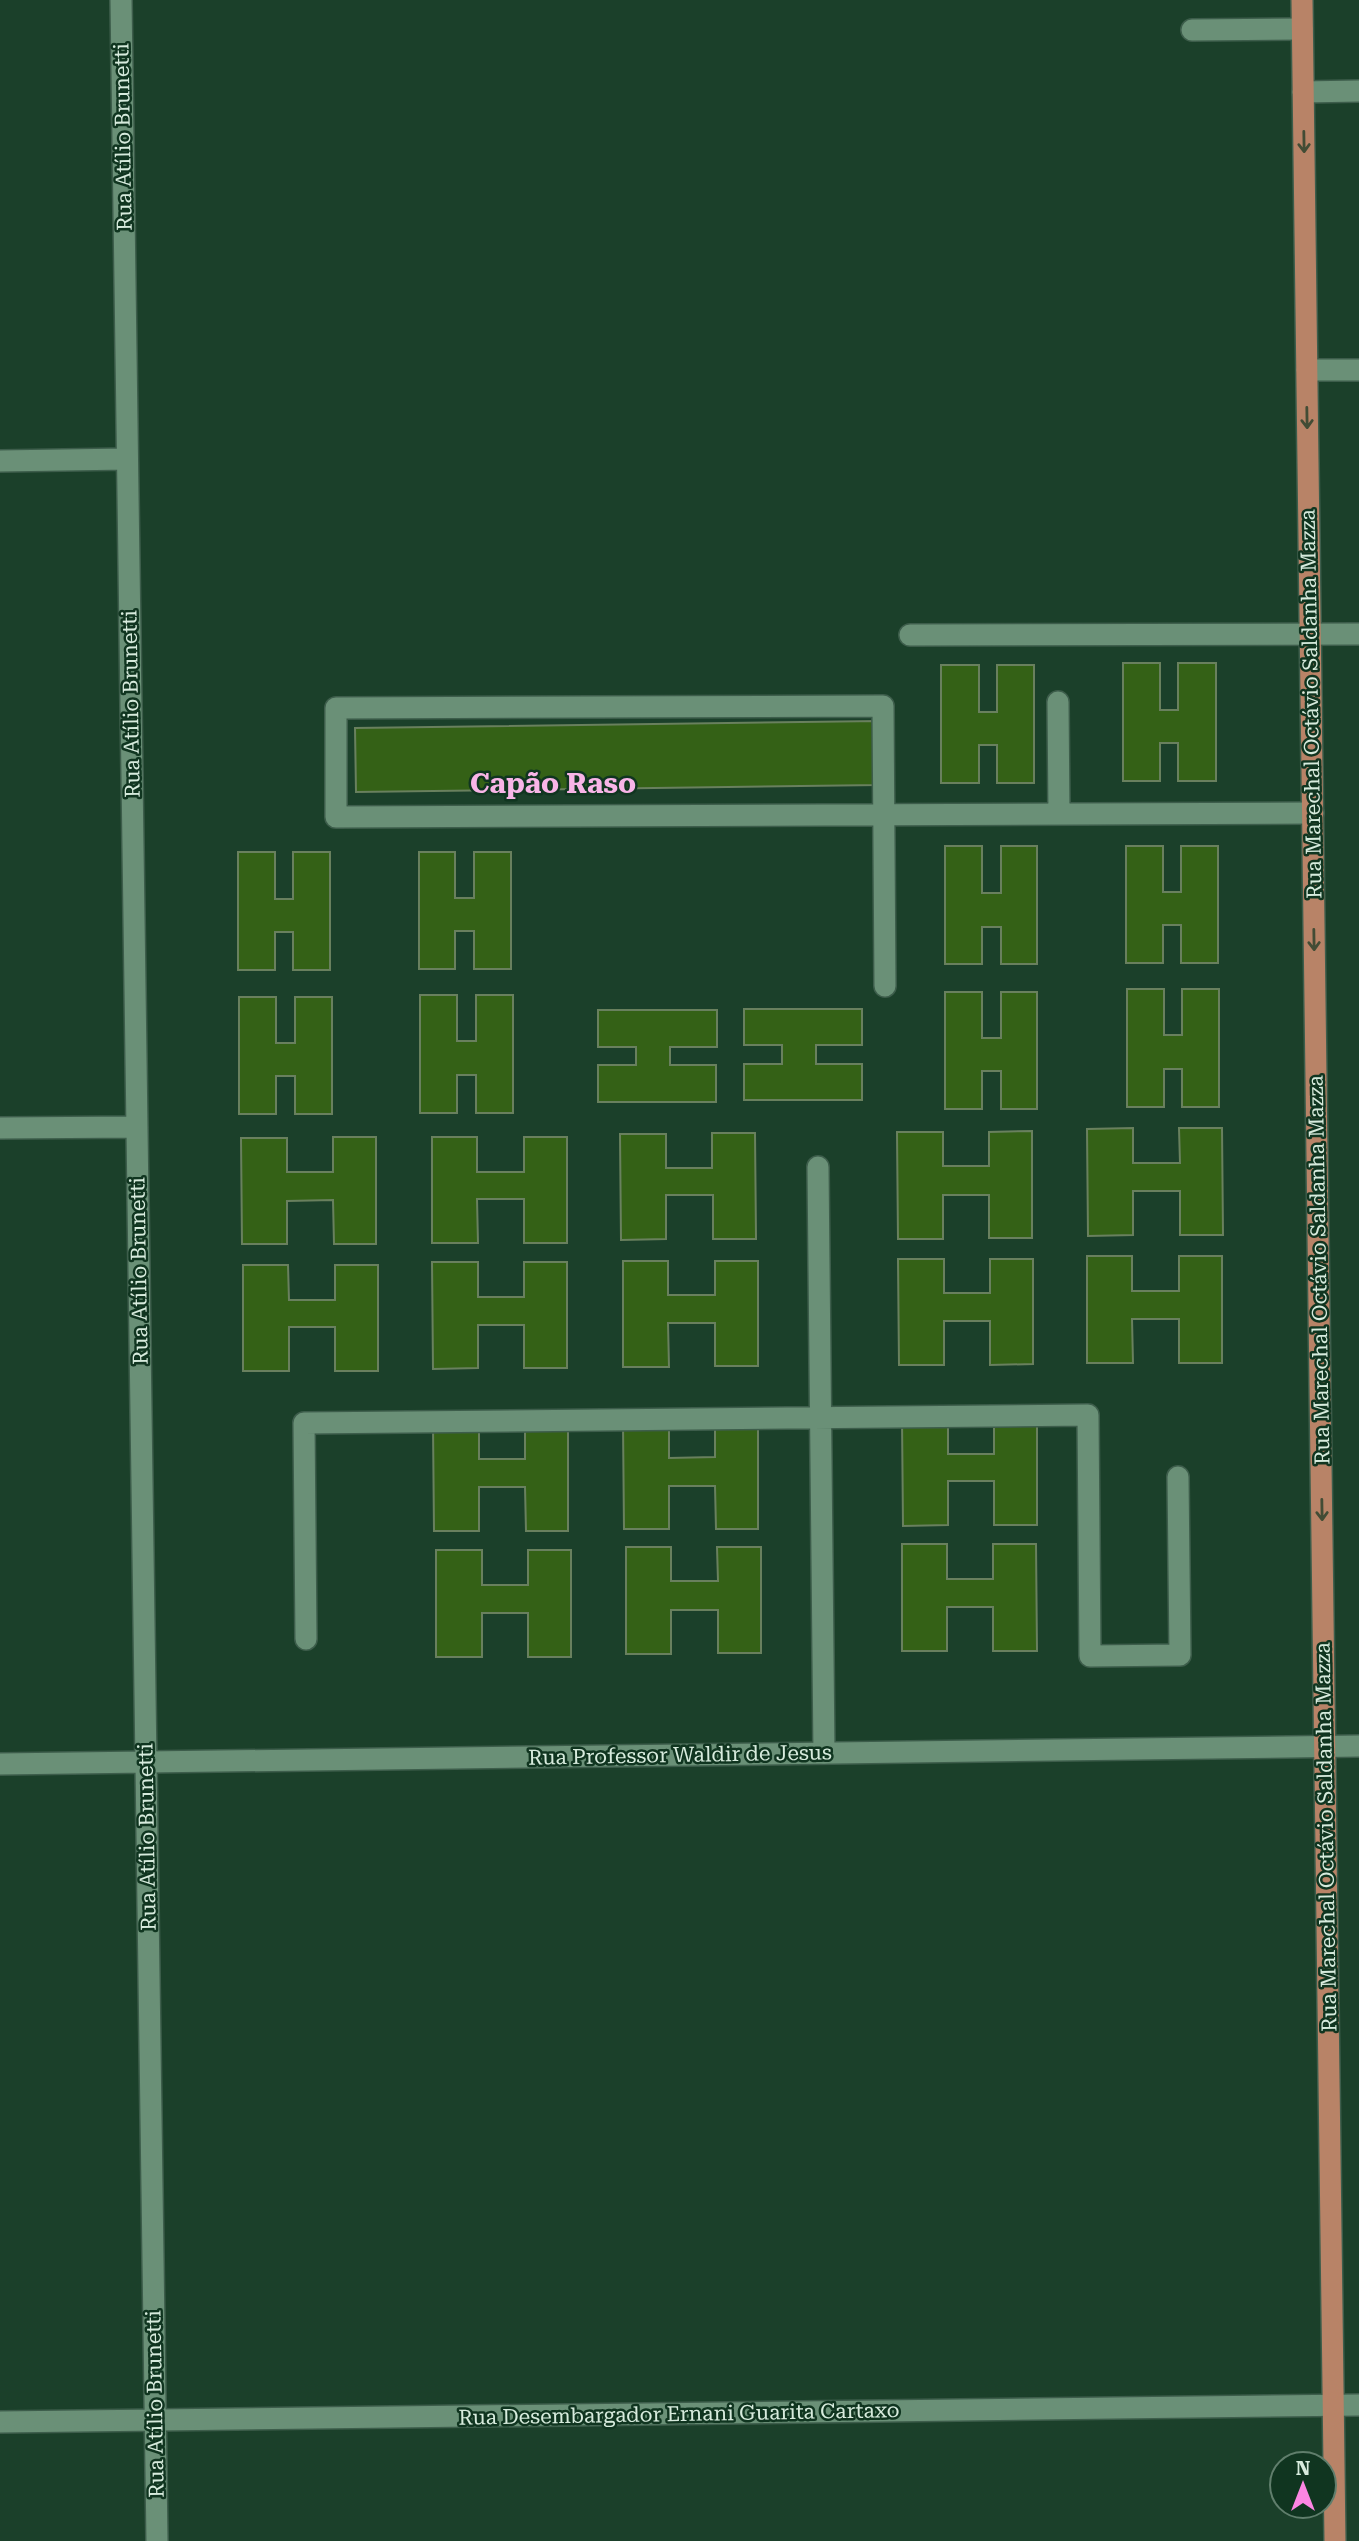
<svg xmlns="http://www.w3.org/2000/svg" width="1359" height="2541" font-family="'Roboto Serif',serif">
<rect width="100%" height="100%" fill="#1b402a"/>
<path fill="#346116" stroke="#69805e" stroke-width="2" d="M 1123,663 L 1160,663 L 1160,710 L 1178,710 L 1178,663 L 1216,663 L 1216,781 L 1178,781 L 1178,743 L 1160,743 L 1160,781 L 1123,781 Z
M 941,665 L 979,665 L 979,712 L 997,712 L 997,665 L 1034,665 L 1034,783 L 997,783 L 997,745 L 979,745 L 979,783 L 941,783 Z
M 879,721 L 879,785 L 356,792 L 355,728 Z
M 945,846 L 982,846 L 982,893 L 1001,893 L 1001,846 L 1037,846 L 1037,964 L 1001,964 L 1001,927 L 982,927 L 982,964 L 945,964 Z
M 1126,846 L 1163,846 L 1163,892 L 1181,892 L 1181,846 L 1218,846 L 1218,963 L 1181,963 L 1181,925 L 1163,925 L 1163,963 L 1126,963 Z
M 238,852 L 275,852 L 275,899 L 293,899 L 293,852 L 330,852 L 330,970 L 293,970 L 293,932 L 275,932 L 275,970 L 238,970 Z
M 419,852 L 455,852 L 455,898 L 474,898 L 474,852 L 511,852 L 511,969 L 474,969 L 474,931 L 455,931 L 455,969 L 419,969 Z
M 1127,989 L 1164,989 L 1164,1035 L 1182,1035 L 1182,989 L 1219,989 L 1219,1107 L 1182,1107 L 1182,1069 L 1164,1069 L 1164,1107 L 1127,1107 Z
M 945,992 L 982,992 L 982,1038 L 1001,1038 L 1001,992 L 1037,992 L 1037,1109 L 1001,1109 L 1001,1071 L 982,1071 L 982,1109 L 945,1109 Z
M 420,995 L 457,995 L 457,1041 L 476,1041 L 476,995 L 513,995 L 513,1113 L 476,1113 L 476,1075 L 457,1075 L 457,1113 L 420,1113 Z
M 239,997 L 276,997 L 276,1043 L 295,1043 L 295,997 L 332,997 L 332,1114 L 295,1114 L 295,1076 L 276,1076 L 276,1114 L 239,1114 Z
M 744,1009 L 862,1009 L 862,1045 L 816,1045 L 816,1064 L 862,1064 L 862,1100 L 744,1100 L 744,1064 L 782,1064 L 782,1045 L 744,1045 Z
M 598,1010 L 717,1010 L 717,1047 L 670,1047 L 670,1065 L 716,1065 L 716,1102 L 598,1102 L 598,1065 L 636,1065 L 636,1047 L 598,1047 Z
M 1133,1128 L 1133,1163 L 1180,1163 L 1179,1128 L 1222,1128 L 1223,1235 L 1180,1235 L 1180,1191 L 1133,1191 L 1133,1235 L 1088,1236 L 1087,1129 Z
M 1032,1131 L 1032,1238 L 989,1238 L 989,1195 L 943,1195 L 943,1239 L 898,1239 L 897,1132 L 943,1132 L 943,1166 L 989,1166 L 989,1132 Z
M 712,1133 L 755,1133 L 756,1239 L 713,1239 L 713,1195 L 666,1195 L 666,1239 L 621,1240 L 620,1134 L 666,1134 L 666,1168 L 712,1168 Z
M 333,1137 L 376,1137 L 376,1244 L 334,1244 L 333,1200 L 287,1201 L 287,1244 L 242,1244 L 241,1138 L 287,1138 L 287,1172 L 333,1172 Z
M 432,1137 L 477,1137 L 477,1172 L 524,1172 L 524,1137 L 567,1137 L 567,1243 L 524,1243 L 524,1199 L 477,1199 L 478,1243 L 432,1243 Z
M 1087,1256 L 1132,1256 L 1132,1291 L 1179,1291 L 1179,1256 L 1222,1256 L 1222,1363 L 1179,1363 L 1179,1319 L 1132,1319 L 1133,1363 L 1087,1363 Z
M 898,1259 L 944,1259 L 944,1293 L 990,1293 L 990,1259 L 1033,1259 L 1033,1364 L 990,1365 L 990,1321 L 944,1321 L 944,1365 L 899,1365 Z
M 623,1261 L 668,1261 L 668,1295 L 715,1295 L 715,1261 L 758,1261 L 758,1366 L 715,1366 L 715,1323 L 668,1323 L 669,1367 L 623,1367 Z
M 432,1262 L 478,1262 L 478,1297 L 524,1297 L 524,1262 L 567,1262 L 567,1368 L 524,1368 L 524,1325 L 478,1325 L 478,1368 L 433,1369 Z
M 243,1265 L 288,1265 L 289,1300 L 335,1300 L 335,1265 L 378,1265 L 378,1371 L 335,1371 L 335,1327 L 289,1327 L 289,1371 L 243,1371 Z
M 902,1419 L 948,1419 L 948,1454 L 994,1454 L 994,1419 L 1037,1419 L 1037,1525 L 994,1525 L 994,1481 L 948,1481 L 948,1525 L 903,1526 Z
M 623,1423 L 669,1423 L 669,1458 L 715,1457 L 715,1423 L 758,1423 L 758,1529 L 716,1529 L 715,1486 L 669,1486 L 669,1529 L 624,1529 Z
M 433,1425 L 479,1425 L 479,1459 L 525,1459 L 525,1425 L 568,1425 L 568,1531 L 526,1531 L 525,1487 L 479,1487 L 479,1531 L 434,1531 Z
M 902,1544 L 947,1544 L 947,1579 L 993,1579 L 993,1544 L 1036,1544 L 1037,1651 L 993,1651 L 993,1607 L 947,1607 L 947,1651 L 902,1651 Z
M 626,1547 L 671,1547 L 671,1581 L 718,1581 L 717,1547 L 761,1547 L 761,1653 L 718,1653 L 718,1610 L 671,1610 L 671,1654 L 626,1654 Z
M 436,1550 L 482,1550 L 482,1585 L 528,1585 L 528,1550 L 571,1550 L 571,1657 L 528,1657 L 528,1613 L 482,1613 L 482,1657 L 436,1657 Z"/>
<g fill="none" stroke-linecap="round" stroke-linejoin="round">
<g stroke="#3d5d4b" stroke-width="24">
<path id="lane" d="M 1192,30 L 1302,29
M 1303,92 L 1359,91
M 1307,370 L 1359,370
M 910,635 L 1359,634
M 1058,702 L 1059,814
M 885,986 L 883,706 L 336,708 L 336,817 C 662,817 987,813 1313,813
M 818,1167 L 824,1753
M 306,1639 L 304,1423 L 1088,1415 L 1090,1656 L 1180,1655 L 1178,1477"/>
</g>
<g stroke="#3d5d4b" stroke-width="24">
<path id="street" d="M 121,0 L 157,2541
M 0,461 L 127,459
M 0,1128 L 137,1127
M 0,1764 L 1359,1746
M 0,2422 L 1359,2405"/>
</g>
<g stroke="#3d5d4b" stroke-width="24">
<path id="primary" d="M 1302,0 L 1335,2541"/>
</g>
<use href="#lane" stroke="#6a9077" stroke-width="21"/>
<use href="#street" stroke="#6a9077" stroke-width="21"/>
<use href="#primary" stroke="#b88367" stroke-width="21"/>
</g>
<defs><path id="oneway-shaft" d="M-6 0H5M1.5-3L5.5 0L1.5 3" fill="none" stroke-width="1.6" stroke-linecap="round" stroke-linejoin="round" transform="scale(1.75)"/></defs>
<g stroke="#424c35">
<use href="#oneway-shaft" transform="translate(1304 142) rotate(89)"/>
<use href="#oneway-shaft" transform="translate(1307 418) rotate(89)"/>
<use href="#oneway-shaft" transform="translate(1314 940) rotate(89)"/>
<use href="#oneway-shaft" transform="translate(1322 1510) rotate(89)"/>
</g>
<g text-anchor="middle" stroke-width="5" stroke-linejoin="round" paint-order="stroke">
<g font-size="21" fill="#d7ebdd" stroke="#103520">
<text transform="translate(123 137) rotate(-91)" y="7">Rua Atílio Brunetti</text>
<text transform="translate(131 704) rotate(-91)" y="7">Rua Atílio Brunetti</text>
<text transform="translate(1311 704) rotate(-91)" y="7">Rua Marechal Octávio Saldanha Mazza</text>
<text transform="translate(1319 1270) rotate(-91)" y="7">Rua Marechal Octávio Saldanha Mazza</text>
<text transform="translate(139 1271) rotate(-91)" y="7">Rua Atílio Brunetti</text>
<text transform="translate(680 1755) rotate(-1)" y="7">Rua Professor Waldir de Jesus</text>
<text transform="translate(147 1837) rotate(-91)" y="7">Rua Atílio Brunetti</text>
<text transform="translate(1326 1837) rotate(-91)" y="7">Rua Marechal Octávio Saldanha Mazza</text>
<text transform="translate(155 2404) rotate(-91)" y="7">Rua Atílio Brunetti</text>
<text transform="translate(679 2414) rotate(-1)" y="7">Rua Desembargador Ernani Guarita Cartaxo</text>
</g>
<g font-size="28" font-weight="bold" fill="#f8b5e7" stroke="#103520">
<text x="553" y="793">Capão Raso</text>
</g>
</g>
<g transform="translate(1303 2485)"><circle r="33" fill="#103520" stroke="#607e6c" stroke-width="2"/>
<path d="M0-5L12 26L0 18L-12 26Z" fill="#fc86e3"/>
<text y="-10" font-size="19" font-weight="bold" text-anchor="middle" fill="#d7ebdd">N</text>
</g>
</svg>
